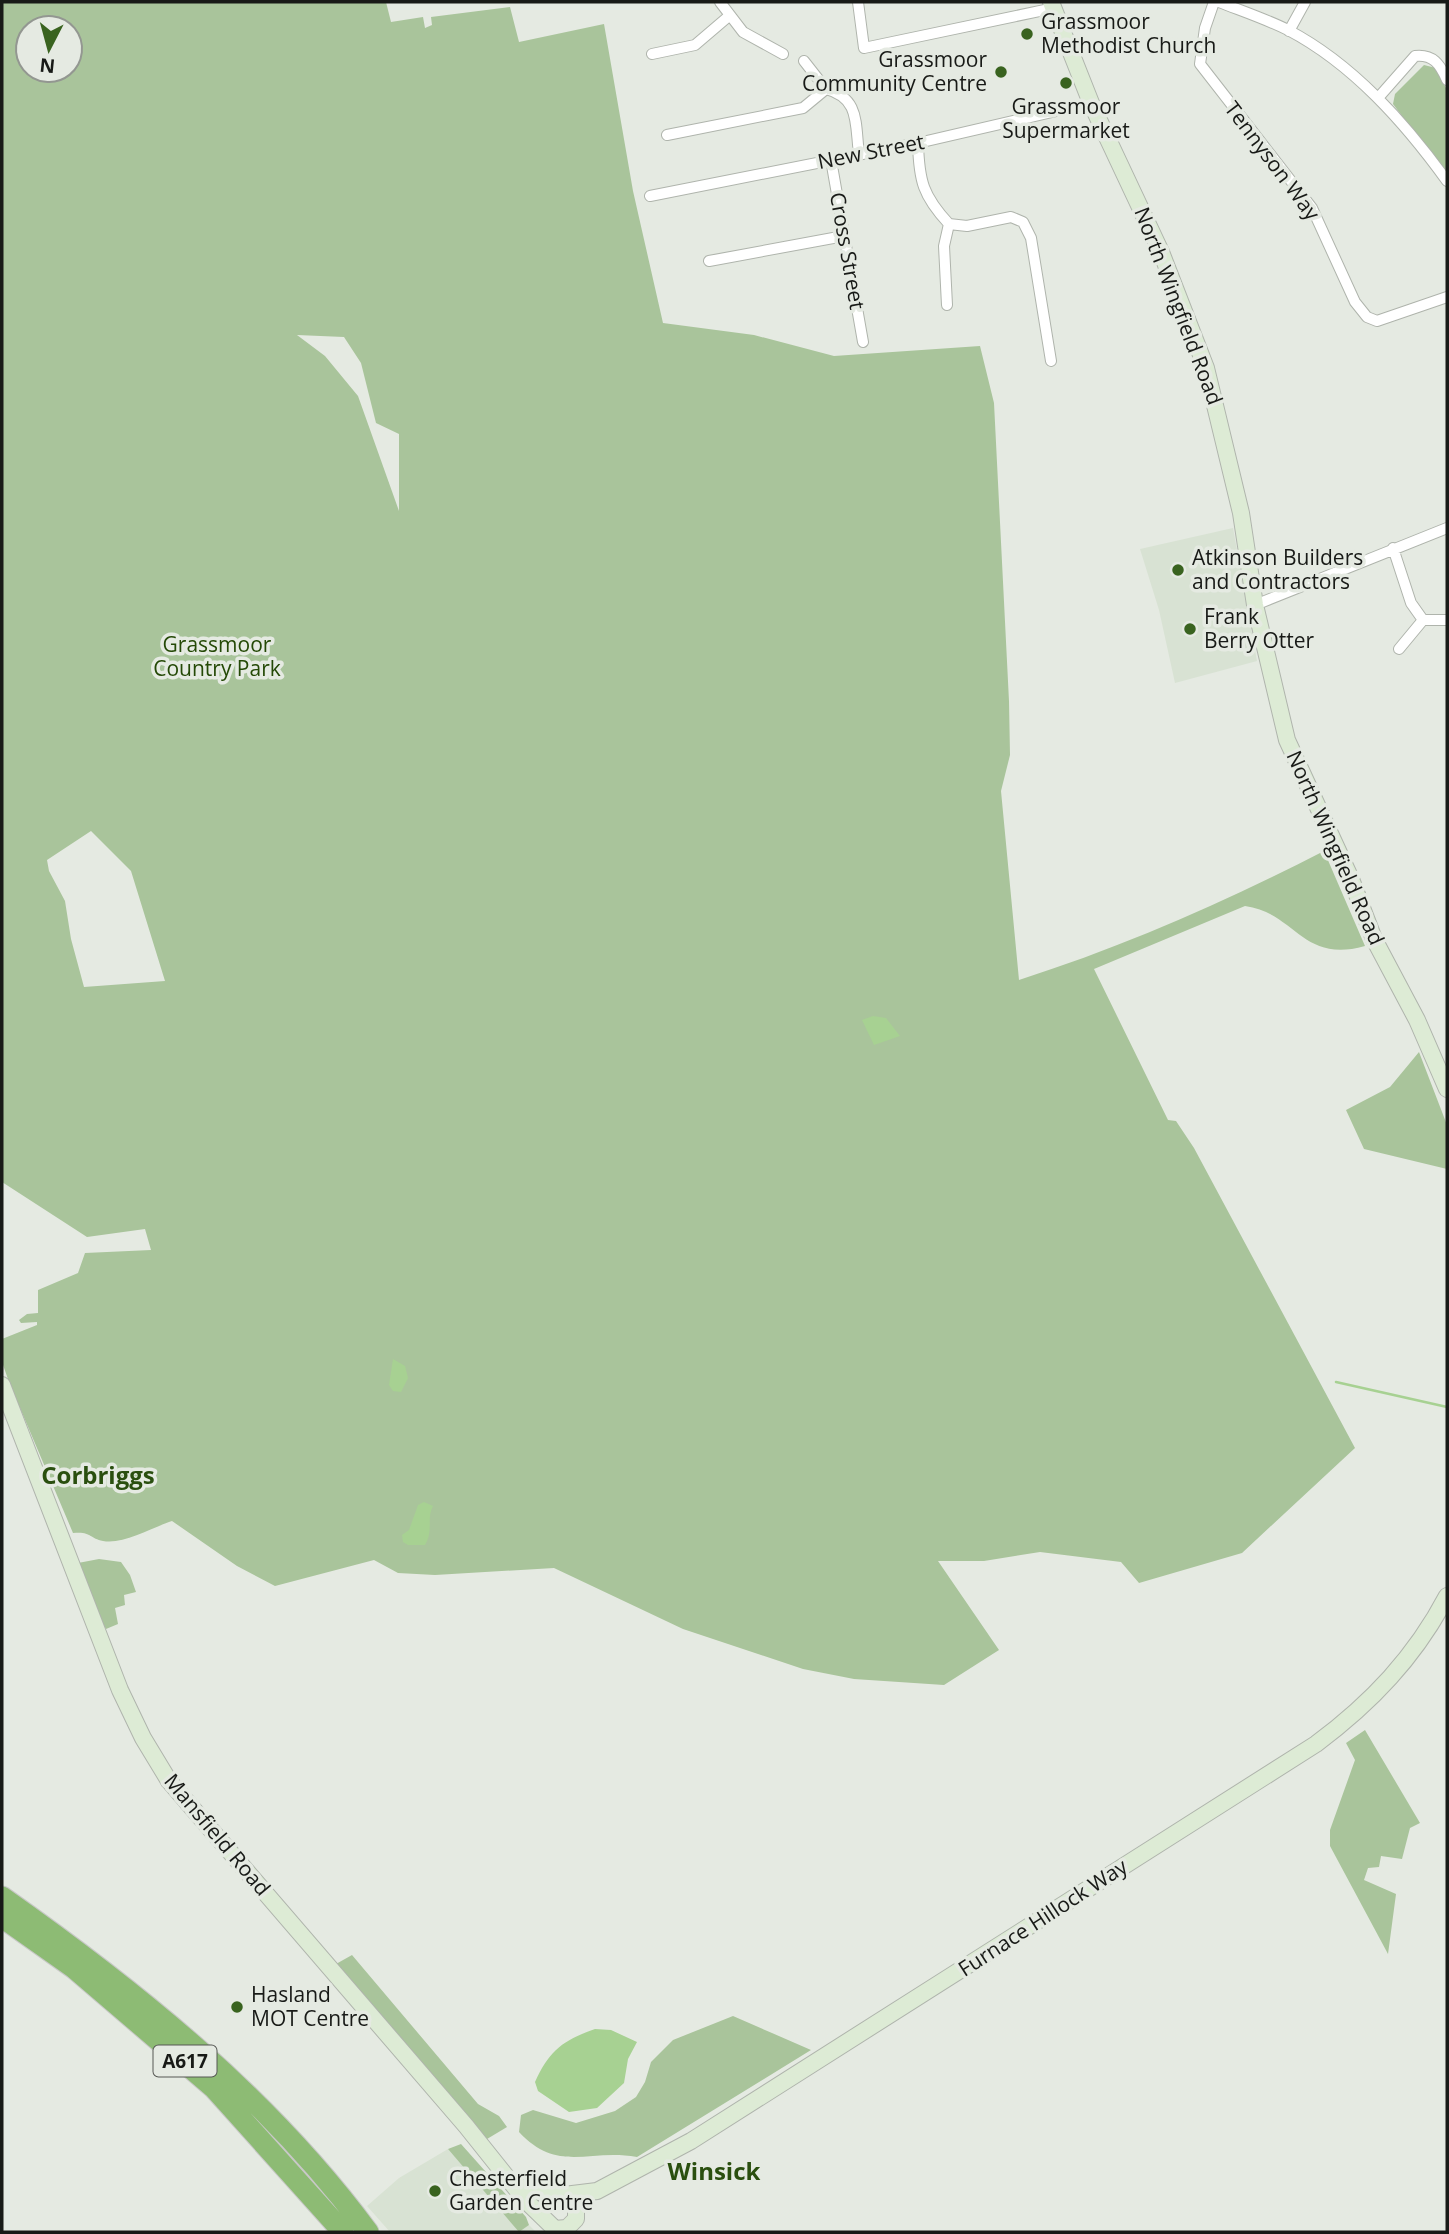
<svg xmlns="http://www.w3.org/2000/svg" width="1449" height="2234" font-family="'Open Sans',sans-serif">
<rect width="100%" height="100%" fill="#e5eae2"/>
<path fill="#d8e2d3" d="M 1233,528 L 1257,661 L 1175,683 L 1159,610 L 1140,549 Z
M 448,2149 L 519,2231 L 529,2225 L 536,2232 L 390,2232 L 367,2206 L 399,2178 Z"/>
<path fill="#a9c49b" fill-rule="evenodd" d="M 2,2 L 386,2 L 391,22 L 423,17 L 425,28 L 432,25 L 431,17 L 510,7 L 519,42 L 604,24 L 633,191 L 663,323 L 754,335 L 834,356 L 980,346 L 994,403 L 1009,701 L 1010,755 L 1001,791 L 1019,980 C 1125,946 1225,902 1324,851 L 1365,946 C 1302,964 1296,913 1245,906 L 1094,969 L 1168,1120 L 1176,1121 L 1194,1148 L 1355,1448 L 1242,1553 L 1139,1583 L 1121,1562 L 1040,1552 L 984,1561 L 938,1561 L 999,1650 L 944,1685 L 854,1679 L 803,1669 L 683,1629 L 554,1568 L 435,1575 L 398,1573 L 374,1560 L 275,1586 L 237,1566 L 172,1521 C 153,1527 123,1545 103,1541 C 89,1538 91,1531 73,1533 L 9,1382 L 2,1362 L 2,1339 L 37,1325 L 37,1322 L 21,1323 L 19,1320 L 27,1314 L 38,1313 L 38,1290 L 78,1273 L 85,1253 L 151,1250 L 145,1229 L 87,1237 L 2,1182 ZM 28,28 L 70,28 L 70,70 L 28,70 ZM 297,335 L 344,337 L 361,363 L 376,423 L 399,434 L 399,511 L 358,396 L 325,356 ZM 91,831 L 131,871 L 165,981 L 84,987 L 71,939 L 65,901 L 49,871 L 47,860 Z
M 1424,65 L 1436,68 L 1447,90 L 1447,176 L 1393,104 L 1395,94 Z
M 1419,1052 L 1447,1125 L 1447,1169 L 1364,1149 L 1346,1110 L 1390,1087 Z
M 99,1559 L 121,1562 L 130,1575 L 136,1592 L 124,1595 L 125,1605 L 115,1608 L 118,1624 L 106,1629 L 95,1611 L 78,1563 Z
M 1365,1730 L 1420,1823 L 1410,1828 L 1402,1859 L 1381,1856 L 1379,1867 L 1368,1868 L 1364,1880 L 1396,1894 L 1388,1954 L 1330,1846 L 1330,1830 L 1355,1760 L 1346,1743 Z
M 352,1955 L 478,2104 L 499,2116 L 507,2127 L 482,2142 L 336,1964 Z
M 733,2016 L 811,2050 L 637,2157 C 589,2148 558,2174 519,2132 L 521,2115 L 533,2110 L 576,2123 L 615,2111 L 636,2097 L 645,2082 L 651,2062 L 673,2040 Z
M 461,2144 L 526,2217 L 529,2225 L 519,2232 L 448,2149 Z"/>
<path fill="#a7d192" d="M 873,1016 L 886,1018 L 900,1036 L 874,1045 L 862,1020 Z
M 393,1359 L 405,1366 L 408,1378 L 401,1392 L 393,1391 L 389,1385 Z
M 424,1502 L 433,1506 C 426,1519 434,1530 425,1545 L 408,1545 L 403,1542 L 402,1535 L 409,1530 L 418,1505 Z
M 595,2029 L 611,2030 L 637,2042 L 628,2059 L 624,2083 L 597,2108 L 569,2112 L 538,2091 L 535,2082 C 549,2051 563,2040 595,2029 Z"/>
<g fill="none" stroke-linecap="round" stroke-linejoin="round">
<path stroke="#a7d192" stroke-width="2.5" d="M 1336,1382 L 1447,1407"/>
<g stroke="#afb4ac" stroke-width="12">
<path id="street" d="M 720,2 L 743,32 L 783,54
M 858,2 L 864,48 L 1054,8
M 1214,2 L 1205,28 L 1200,64 L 1312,208 L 1355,302 L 1367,317 L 1377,321 L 1447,297
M 1219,2 C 1242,11 1266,19 1288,30 C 1353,64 1405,123 1447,181
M 1289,31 L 1305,2
M 652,54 L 695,45 L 729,16
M 804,61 L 826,89
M 1378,98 L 1415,56 C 1433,54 1440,64 1447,80
M 667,135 L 803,108 L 826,89 C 860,98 855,123 859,154
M 918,143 C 919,181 923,196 949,224 L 967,226 L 1011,217 L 1023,222 L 1031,238 L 1051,361
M 831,160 L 863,342
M 650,196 L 918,143 L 1091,103
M 709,261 L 844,236
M 947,305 L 944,246 L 949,224
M 1393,548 L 1411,603 L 1423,620 L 1447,620
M 1255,605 L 1447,528
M 1399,649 L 1423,620"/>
</g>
<g stroke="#afb4ac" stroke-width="18">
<path id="secondary" d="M 1051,2 L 1091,103 L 1161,252 L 1206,368 L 1241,513 L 1255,605 L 1287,740 L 1351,879 L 1374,939 L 1417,1020 L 1447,1089
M 2,1385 L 120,1690 L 143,1738 L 169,1781 L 466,2126 L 525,2200 L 558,2232
M 515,2186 L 556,2196 L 597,2191 L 691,2141 L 1316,1744 C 1371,1703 1415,1657 1447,1596
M 554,2229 L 567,2228 L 576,2219 L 576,2206 L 566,2197"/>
</g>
<g stroke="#c8c8c7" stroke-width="23">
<path id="highway" d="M 2,1897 C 137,1992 269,2098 368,2232
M 2,1917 L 74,1968 L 214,2088 L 343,2232"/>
</g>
<use href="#street" stroke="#fff" stroke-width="10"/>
<use href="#secondary" stroke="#ddebd5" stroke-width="16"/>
<use href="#highway" stroke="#8dbb74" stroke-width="21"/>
</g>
<g fill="#39631f" stroke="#e5eae2" stroke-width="2.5">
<circle cx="1027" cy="34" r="7"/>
<circle cx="1001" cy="72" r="7"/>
<circle cx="1066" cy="83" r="7"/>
<circle cx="1178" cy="570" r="7"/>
<circle cx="1190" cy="629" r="7"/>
<circle cx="237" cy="2007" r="7"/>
<circle cx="435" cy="2191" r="7"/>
</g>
<g text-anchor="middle" stroke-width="7" stroke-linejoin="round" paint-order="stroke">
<rect fill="#e5eae2" stroke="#565854" stroke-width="2" x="153.5" y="2045.5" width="63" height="31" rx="5"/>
<g font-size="19" font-weight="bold" fill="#181a17">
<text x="185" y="2068">A617</text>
</g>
<g font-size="21" fill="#181a17" stroke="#e5eae2" text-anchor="start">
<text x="1041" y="29">Grassmoor<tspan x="1041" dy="24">Methodist Church</tspan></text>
<text x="987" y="67" text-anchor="end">Grassmoor<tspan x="987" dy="24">Community Centre</tspan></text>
<text x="1066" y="114" text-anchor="middle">Grassmoor<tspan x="1066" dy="24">Supermarket</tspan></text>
<text x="1192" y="565">Atkinson Builders<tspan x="1192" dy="24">and Contractors</tspan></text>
<text x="1204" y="624">Frank<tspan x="1204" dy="24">Berry Otter</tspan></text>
<text x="251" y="2002">Hasland<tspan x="251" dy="24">MOT Centre</tspan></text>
<text x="449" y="2186">Chesterfield<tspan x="449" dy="24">Garden Centre</tspan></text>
</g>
<g font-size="21" fill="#181a17" stroke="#e5eae2">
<text transform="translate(871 152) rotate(-11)" y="7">New Street</text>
<text transform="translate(1272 161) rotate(53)" y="7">Tennyson Way</text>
<text transform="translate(847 251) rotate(80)" y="7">Cross Street</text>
<text transform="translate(1178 306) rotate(69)" y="7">North Wingfield Road</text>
<text transform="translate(1335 848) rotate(66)" y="7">North Wingfield Road</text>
<text transform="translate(217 1835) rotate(50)" y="7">Mansfield Road</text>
<text transform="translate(1043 1918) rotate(-33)" y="7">Furnace Hillock Way</text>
</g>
<g font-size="21" fill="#244906" stroke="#e5eae2">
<text x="217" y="652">Grassmoor<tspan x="217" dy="24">Country Park</tspan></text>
</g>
<g font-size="24" font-weight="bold" fill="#2a4f0f" stroke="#e5eae2">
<text x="98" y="1484">Corbriggs</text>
<text x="714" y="2180">Winsick</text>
</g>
</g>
<rect width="1449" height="2234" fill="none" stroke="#181a17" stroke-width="7"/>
<g transform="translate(49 49) rotate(186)"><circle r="33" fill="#e5eae2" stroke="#939791" stroke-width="2"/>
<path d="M0-5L12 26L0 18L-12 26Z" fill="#39631f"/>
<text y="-10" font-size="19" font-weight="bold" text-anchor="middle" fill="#181a17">N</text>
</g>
</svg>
